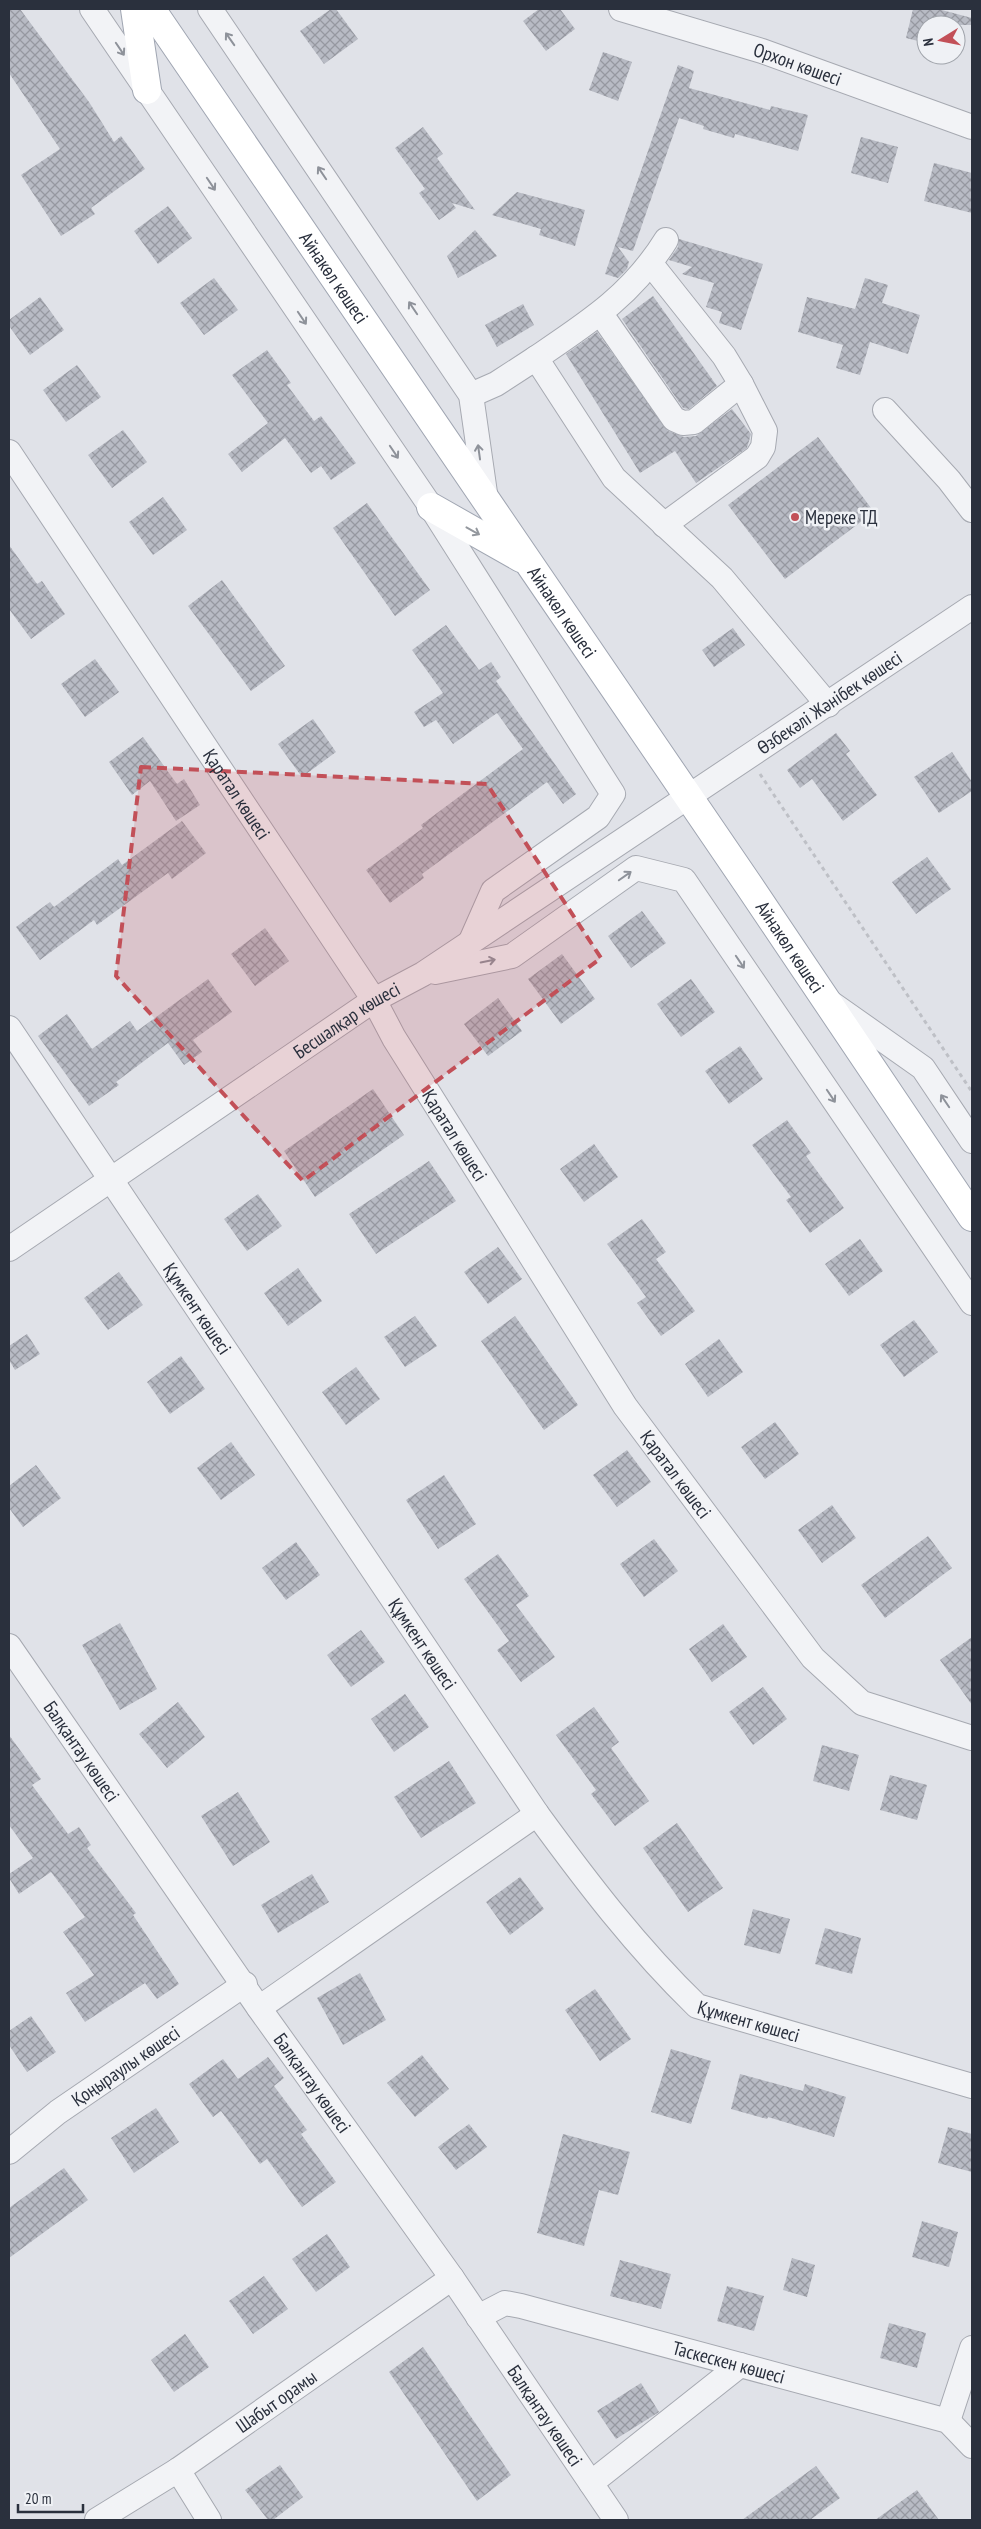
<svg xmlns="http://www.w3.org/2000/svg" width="981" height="2529" font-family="'PT Sans Narrow',sans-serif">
<defs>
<pattern id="building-cross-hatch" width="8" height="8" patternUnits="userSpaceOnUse" patternTransform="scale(1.25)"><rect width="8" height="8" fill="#b8bbc4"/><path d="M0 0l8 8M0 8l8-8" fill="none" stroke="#9698a0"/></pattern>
</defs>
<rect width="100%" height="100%" fill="#e0e2e8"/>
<path fill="url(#building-cross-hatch)" d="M 9,9 L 20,9 L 89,102 L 114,142 L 121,136 L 145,169 L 91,208 L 95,214 L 61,236 L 21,175 L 60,149 L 9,73 Z
M 331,9 L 336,9 L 358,39 L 324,64 L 300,31 Z
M 539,9 L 560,9 L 575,29 L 546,51 L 523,21 Z
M 913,9 L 938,9 L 972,18 L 972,25 L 926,25 L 926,43 L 906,38 Z
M 603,52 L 632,62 L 618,101 L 589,90 Z
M 678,65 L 694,71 L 689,88 L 770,110 L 771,106 L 808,115 L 798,151 L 735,134 L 734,138 L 703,129 L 704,126 L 679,118 L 633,251 L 618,247 L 629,262 L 627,269 L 618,278 L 605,274 Z
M 423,127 L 443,154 L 437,158 L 475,210 L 452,203 L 456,208 L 439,220 L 419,193 L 425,189 L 395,148 Z
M 861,137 L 898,147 L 888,183 L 851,173 Z
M 934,163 L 972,173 L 972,213 L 924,201 Z
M 517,192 L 585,210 L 575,246 L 539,235 L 541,229 L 492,215 Z
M 168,206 L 192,238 L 158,264 L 134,231 Z
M 475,230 L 497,256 L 458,278 L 447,256 Z
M 679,239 L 763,264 L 741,330 L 719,323 L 722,312 L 706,307 L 714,283 L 682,274 L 692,267 L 669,260 L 678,247 Z
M 214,278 L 238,310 L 204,335 L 180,303 Z
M 865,278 L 888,285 L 882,303 L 920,315 L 908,354 L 870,342 L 860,375 L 836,368 L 843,345 L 798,332 L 807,297 L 855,309 Z
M 653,296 L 717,386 L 689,409 L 683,408 L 622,319 Z
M 40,297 L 64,330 L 30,355 L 9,326 L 9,320 Z
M 523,304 L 534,325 L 497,347 L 485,325 Z
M 597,332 L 668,431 L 684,437 L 696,436 L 732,409 L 751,434 L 747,448 L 696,483 L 675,451 L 640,473 L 566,354 Z
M 267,350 L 291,383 L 287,385 L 314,421 L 321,416 L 356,463 L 331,480 L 321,466 L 311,473 L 285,438 L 242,472 L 228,454 L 268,423 L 232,375 Z
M 77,365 L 101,397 L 66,422 L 43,390 Z
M 123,430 L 147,462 L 112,488 L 88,455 Z
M 818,437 L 874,512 L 785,579 L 728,505 Z
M 163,497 L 187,530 L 153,555 L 129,522 Z
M 367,503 L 430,590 L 395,616 L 333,528 Z
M 9,545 L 37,584 L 42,581 L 65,614 L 31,639 L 9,609 Z
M 222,580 L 285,666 L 251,691 L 188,606 Z
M 446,625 L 479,670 L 491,662 L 501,677 L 496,681 L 576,794 L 563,804 L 547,782 L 422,874 L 424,878 L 390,903 L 366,870 L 423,828 L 421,825 L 523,749 L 497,713 L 453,744 L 436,720 L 424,727 L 414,712 L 443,693 L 412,650 Z
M 733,628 L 745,645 L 714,667 L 702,650 Z
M 95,659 L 119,692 L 85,717 L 61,684 Z
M 313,719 L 336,752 L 302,777 L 278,744 Z
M 836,733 L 850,751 L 846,754 L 877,795 L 843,821 L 812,779 L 800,788 L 787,770 Z
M 143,737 L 177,784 L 184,779 L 200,805 L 176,821 L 150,781 L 132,795 L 109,762 Z
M 952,752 L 972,782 L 972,791 L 939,813 L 914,777 Z
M 182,821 L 206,853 L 172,879 L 168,873 L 97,925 L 94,920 L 40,960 L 16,927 L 50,902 L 54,907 L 118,859 L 122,865 Z
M 927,857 L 951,889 L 916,914 L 892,882 Z
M 642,911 L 666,943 L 631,968 L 608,936 Z
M 265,928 L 289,961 L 255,986 L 231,954 Z
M 562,954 L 595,999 L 561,1024 L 528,979 Z
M 208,979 L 232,1012 L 193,1040 L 202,1052 L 184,1065 L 168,1043 L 116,1082 L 119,1085 L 89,1106 L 38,1036 L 67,1014 L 92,1049 L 130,1021 L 137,1031 Z
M 691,979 L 715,1012 L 681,1037 L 657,1004 Z
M 498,998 L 522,1031 L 488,1056 L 464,1024 Z
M 740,1046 L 763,1079 L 729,1104 L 705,1071 Z
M 373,1089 L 404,1135 L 315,1197 L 284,1151 Z
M 787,1120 L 811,1153 L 806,1156 L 844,1208 L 810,1233 L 786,1200 L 791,1197 L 752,1145 Z
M 594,1144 L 618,1177 L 584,1202 L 560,1169 Z
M 429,1161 L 456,1201 L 376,1254 L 349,1214 Z
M 258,1194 L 282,1226 L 247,1251 L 224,1219 Z
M 642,1219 L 666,1252 L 656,1259 L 695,1311 L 661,1336 L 637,1303 L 646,1297 L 607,1244 Z
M 860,1239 L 883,1271 L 849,1296 L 825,1264 Z
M 498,1247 L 522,1279 L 488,1304 L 464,1272 Z
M 298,1268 L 322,1301 L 288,1326 L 264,1293 Z
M 119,1272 L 143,1305 L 108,1330 L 84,1298 Z
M 415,1316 L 437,1346 L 405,1367 L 384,1337 Z
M 515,1316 L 578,1405 L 544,1430 L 481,1341 Z
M 914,1320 L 938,1352 L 904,1377 L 880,1345 Z
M 27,1334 L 40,1354 L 15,1370 L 9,1360 L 9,1346 Z
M 719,1339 L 743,1372 L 708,1397 L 685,1364 Z
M 181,1356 L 205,1389 L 170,1414 L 147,1382 Z
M 356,1367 L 380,1399 L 346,1425 L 322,1392 Z
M 775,1422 L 799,1454 L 765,1479 L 741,1447 Z
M 231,1442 L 255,1475 L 221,1500 L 197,1468 Z
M 627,1450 L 651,1482 L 617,1507 L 593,1475 Z
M 36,1465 L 61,1498 L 23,1527 L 9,1508 L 9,1486 Z
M 444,1475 L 476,1524 L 438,1549 L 406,1500 Z
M 832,1505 L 856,1538 L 822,1563 L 798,1530 Z
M 928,1536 L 952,1568 L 885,1618 L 861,1585 Z
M 654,1539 L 678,1571 L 644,1597 L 620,1564 Z
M 296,1542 L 320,1575 L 286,1600 L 262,1568 Z
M 498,1554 L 529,1596 L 516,1605 L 555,1657 L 521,1682 L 497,1650 L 509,1641 L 464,1579 Z
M 120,1623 L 157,1689 L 120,1710 L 82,1645 Z
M 723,1624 L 747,1657 L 712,1682 L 689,1649 Z
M 361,1630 L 385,1662 L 351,1687 L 327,1655 Z
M 972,1637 L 972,1705 L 940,1660 Z
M 763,1687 L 787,1719 L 753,1745 L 729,1712 Z
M 405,1694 L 429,1727 L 394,1752 L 371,1719 Z
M 178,1702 L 205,1737 L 167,1768 L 139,1734 Z
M 594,1707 L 619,1742 L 611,1748 L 649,1801 L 615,1826 L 591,1794 L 596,1790 L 556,1735 Z
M 9,1735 L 41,1779 L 32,1785 L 68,1834 L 79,1827 L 91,1845 L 87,1848 L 136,1913 L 133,1915 L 179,1984 L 157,1999 L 145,1983 L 85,2022 L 66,1993 L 94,1975 L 63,1932 L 85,1917 L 51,1872 L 19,1894 L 9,1878 L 9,1874 L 33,1858 L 9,1825 Z
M 822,1745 L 859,1755 L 849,1791 L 813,1781 Z
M 449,1761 L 476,1803 L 421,1838 L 394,1797 Z
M 890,1775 L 927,1785 L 917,1820 L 880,1810 Z
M 238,1792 L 270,1842 L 233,1866 L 201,1816 Z
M 677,1823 L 723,1888 L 688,1912 L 643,1848 Z
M 312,1874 L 329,1902 L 278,1933 L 261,1905 Z
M 520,1877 L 544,1909 L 510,1935 L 486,1902 Z
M 753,1909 L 790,1919 L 780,1954 L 744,1945 Z
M 825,1928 L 861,1938 L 852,1974 L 815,1964 Z
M 360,1973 L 386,2020 L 343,2045 L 317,1998 Z
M 595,1989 L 631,2039 L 600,2061 L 565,2010 Z
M 31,2016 L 56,2052 L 27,2072 L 9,2045 L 9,2031 Z
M 671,2049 L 711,2061 L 691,2124 L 651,2112 Z
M 422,2055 L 449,2089 L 415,2117 L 387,2083 Z
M 268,2057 L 284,2078 L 274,2086 L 307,2130 L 301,2134 L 336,2182 L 302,2207 L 267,2159 L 260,2164 L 221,2111 L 213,2117 L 189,2084 L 223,2059 L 238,2079 Z
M 740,2074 L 803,2091 L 805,2084 L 846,2097 L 834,2137 L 768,2117 L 767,2119 L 731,2109 Z
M 156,2108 L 179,2142 L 134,2173 L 111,2138 Z
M 469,2124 L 487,2147 L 456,2170 L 438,2147 Z
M 948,2127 L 972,2134 L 972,2172 L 938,2163 Z
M 563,2134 L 630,2152 L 618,2195 L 599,2190 L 584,2246 L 537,2233 Z
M 64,2168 L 88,2200 L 9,2258 L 9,2208 Z
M 922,2221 L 958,2232 L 949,2267 L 912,2257 Z
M 327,2234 L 350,2267 L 316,2292 L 292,2259 Z
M 792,2258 L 815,2265 L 807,2297 L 783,2290 Z
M 620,2260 L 671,2274 L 661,2309 L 610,2296 Z
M 264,2276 L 288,2309 L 253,2334 L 229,2301 Z
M 727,2286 L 764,2296 L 754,2331 L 717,2321 Z
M 889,2323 L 926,2333 L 917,2368 L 880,2358 Z
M 185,2334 L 209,2367 L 174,2392 L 151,2360 Z
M 423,2347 L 511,2475 L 477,2501 L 389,2372 Z
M 641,2383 L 659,2412 L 616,2439 L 597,2411 Z
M 280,2465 L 303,2497 L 273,2520 L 268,2520 L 245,2490 Z
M 816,2466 L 840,2498 L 810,2520 L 742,2520 Z
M 917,2490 L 939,2520 L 875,2520 Z"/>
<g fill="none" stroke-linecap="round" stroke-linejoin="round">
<g stroke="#a6a9b1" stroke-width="26">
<g id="minor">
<path d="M 92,9 L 431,507 L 613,794 L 598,817 L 493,891 L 470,943"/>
<path d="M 210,9 L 471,395 L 486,500"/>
<path id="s1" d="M 621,9 L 762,51 L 972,127"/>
<path d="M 651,264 L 724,356 L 741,384 L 765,431 L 763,447 L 757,457 L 664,525"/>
<path d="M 601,314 L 674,419 L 683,423 L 694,422 L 741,384"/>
<path d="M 536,358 C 588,323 632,295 666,240"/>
<path d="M 471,395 L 496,384 L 536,358 L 614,478 L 722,578 L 828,705"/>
<path d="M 885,410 L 949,480 L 972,510"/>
<path id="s2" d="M 9,452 L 374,1000 L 394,1038 L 625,1406 L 813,1658 L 862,1703 L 972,1738"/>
<path d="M 435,972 L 512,956 L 636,868 L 684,880 L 972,1303"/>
<path d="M 831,1003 L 923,1068 L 972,1141"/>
<path id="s3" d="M 9,1028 L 537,1814 C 586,1881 636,1947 697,2006 L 972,2086"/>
<path id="s4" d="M 9,1249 L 374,1000 L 423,974 L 972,607"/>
<path id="s5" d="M 9,1646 L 259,2008 L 452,2278 L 616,2520"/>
<path d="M 259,2008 L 537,1814"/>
<path id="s6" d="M 9,2152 L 58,2112 L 245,1984"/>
<path id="s7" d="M 478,2317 L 505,2303 L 521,2306 L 948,2421 L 972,2446"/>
<path d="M 948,2421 L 972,2348"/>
<path d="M 178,2470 L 209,2520"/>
<path d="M 591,2483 L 740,2365"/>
<path id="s8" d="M 97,2520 L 178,2470 L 452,2278"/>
</g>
</g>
<g stroke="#a0a6b2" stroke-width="30">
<g id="major">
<path d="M 135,9 L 147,90"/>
<path id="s9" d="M 151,9 L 750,887 L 972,1217"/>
<path d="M 431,507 L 521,558"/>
</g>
</g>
<path stroke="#bec0c6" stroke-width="3" stroke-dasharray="4 4" stroke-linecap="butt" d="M 760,774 L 972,1092"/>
<use href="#minor" stroke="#f2f3f6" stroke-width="24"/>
<use href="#major" stroke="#fff" stroke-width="28"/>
</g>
<defs><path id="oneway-shaft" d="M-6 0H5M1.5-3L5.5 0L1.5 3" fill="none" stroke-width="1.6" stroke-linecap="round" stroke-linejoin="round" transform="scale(1.25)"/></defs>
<g stroke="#8e929a">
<use href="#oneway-shaft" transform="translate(230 39) rotate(-125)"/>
<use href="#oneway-shaft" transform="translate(120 49) rotate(56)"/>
<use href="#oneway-shaft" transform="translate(322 173) rotate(-124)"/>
<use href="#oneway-shaft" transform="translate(211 184) rotate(56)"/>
<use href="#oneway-shaft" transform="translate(413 308) rotate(-124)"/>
<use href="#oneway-shaft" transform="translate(302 318) rotate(56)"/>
<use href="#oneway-shaft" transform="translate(394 452) rotate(56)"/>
<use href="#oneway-shaft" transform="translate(479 452) rotate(-98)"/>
<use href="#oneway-shaft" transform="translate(625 876) rotate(-35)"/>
<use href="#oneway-shaft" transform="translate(488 961) rotate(-12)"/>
<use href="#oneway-shaft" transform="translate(740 962) rotate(56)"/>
<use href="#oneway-shaft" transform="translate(831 1096) rotate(56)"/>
<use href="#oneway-shaft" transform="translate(945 1101) rotate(-124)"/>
</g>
<use stroke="#94989e" href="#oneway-shaft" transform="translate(473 531) rotate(29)"/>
<path fill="#c25058" fill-opacity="0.2" stroke="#c25058" stroke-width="4" stroke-dasharray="10 6" stroke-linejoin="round" d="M 141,767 L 487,784 L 601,958 L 303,1181 L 116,976 Z"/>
<circle fill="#c25058" stroke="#eff1f5" stroke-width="2" cx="795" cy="517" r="5"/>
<g text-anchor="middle" stroke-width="5" stroke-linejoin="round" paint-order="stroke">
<g font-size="19" fill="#2a303d" stroke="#eff1f5">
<text dy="7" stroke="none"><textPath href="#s1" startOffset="185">Орхон көшесі</textPath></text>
<text dy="7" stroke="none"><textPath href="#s9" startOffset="325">Айнакөл көшесі</textPath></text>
<text dy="7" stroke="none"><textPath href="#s9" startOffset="730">Айнакөл көшесі</textPath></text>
<text dy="7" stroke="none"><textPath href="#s4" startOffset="986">Өзбекәлі Жәнібек көшесі</textPath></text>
<text dy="7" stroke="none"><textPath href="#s2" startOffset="411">Қаратал көшесі</textPath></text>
<text dy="7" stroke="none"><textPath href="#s9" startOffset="1135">Айнакөл көшесі</textPath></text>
<text dy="7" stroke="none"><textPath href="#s4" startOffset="408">Бесшалқар көшесі</textPath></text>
<text dy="7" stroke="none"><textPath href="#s2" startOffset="816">Қаратал көшесі</textPath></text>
<text dy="7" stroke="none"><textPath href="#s3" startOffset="338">Құмкент көшесі</textPath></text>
<text dy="7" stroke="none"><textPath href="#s2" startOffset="1221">Қаратал көшесі</textPath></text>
<text dy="7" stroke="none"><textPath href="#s3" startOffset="742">Құмкент көшесі</textPath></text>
<text dy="7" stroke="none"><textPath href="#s5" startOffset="128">Балқантау көшесі</textPath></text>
<text dy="7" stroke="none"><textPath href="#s3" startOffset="1251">Құмкент көшесі</textPath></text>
<text dy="7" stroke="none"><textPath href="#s6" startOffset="145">Қоңыраулы көшесі</textPath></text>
<text dy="7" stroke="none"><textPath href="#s5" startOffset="532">Балқантау көшесі</textPath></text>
<text dy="7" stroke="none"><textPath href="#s7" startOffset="262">Таскескен көшесі</textPath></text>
<text dy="7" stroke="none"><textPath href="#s8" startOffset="215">Шабыт орамы</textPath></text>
<text dy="7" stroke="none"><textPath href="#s5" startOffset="938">Балқантау көшесі</textPath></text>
</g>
<g font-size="19" fill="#2a303d" stroke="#eff1f5" text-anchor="start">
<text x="805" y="524">Мереке ТД</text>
</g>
</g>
<rect width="981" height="2529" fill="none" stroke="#2a303d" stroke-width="20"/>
<g transform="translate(941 40) rotate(260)"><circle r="24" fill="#eff1f5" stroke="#a0a4ab"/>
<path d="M0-4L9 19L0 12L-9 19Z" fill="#c25058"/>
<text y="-8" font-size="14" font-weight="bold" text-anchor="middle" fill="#2a303d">N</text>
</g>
<path d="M18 2504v8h65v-8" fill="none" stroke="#2a303d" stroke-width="2.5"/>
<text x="25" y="2504" font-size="15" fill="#2a303d" stroke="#eff1f5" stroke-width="4" paint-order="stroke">20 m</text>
</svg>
